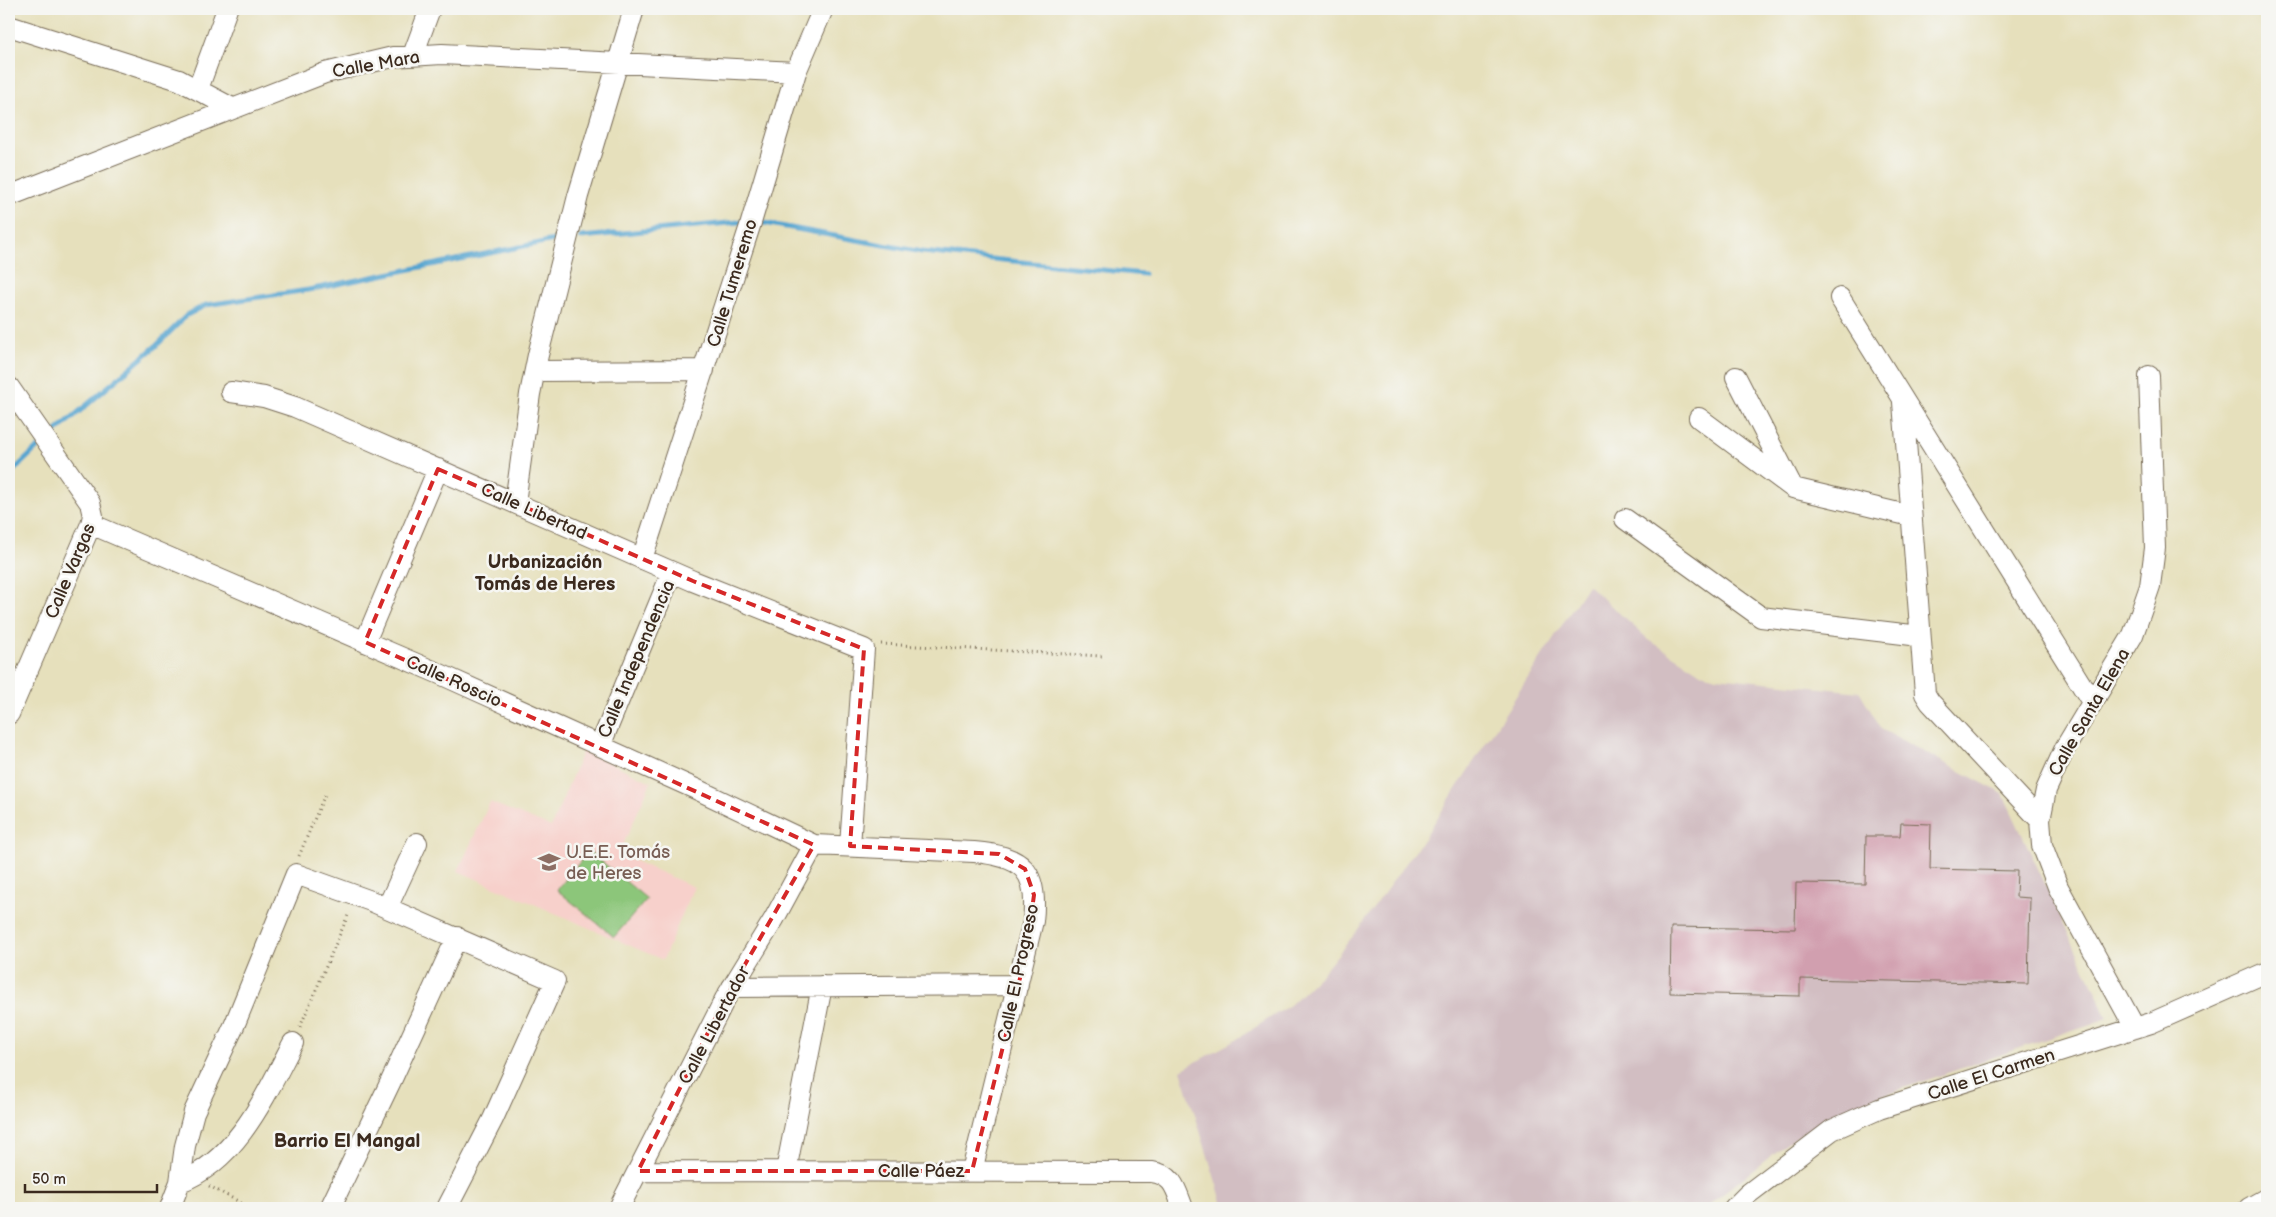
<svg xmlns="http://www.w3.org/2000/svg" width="2276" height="1217" font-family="'Balsamiq Sans',sans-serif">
<rect width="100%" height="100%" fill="#f6f6f2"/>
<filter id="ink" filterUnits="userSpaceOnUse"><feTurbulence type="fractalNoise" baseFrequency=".02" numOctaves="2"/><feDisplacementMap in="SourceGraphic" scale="10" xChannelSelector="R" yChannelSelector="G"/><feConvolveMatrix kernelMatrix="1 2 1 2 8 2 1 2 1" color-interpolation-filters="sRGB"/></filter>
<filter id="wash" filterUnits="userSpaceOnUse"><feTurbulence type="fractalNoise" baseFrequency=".0096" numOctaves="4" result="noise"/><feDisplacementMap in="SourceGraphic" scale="20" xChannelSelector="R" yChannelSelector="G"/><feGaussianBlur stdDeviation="1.12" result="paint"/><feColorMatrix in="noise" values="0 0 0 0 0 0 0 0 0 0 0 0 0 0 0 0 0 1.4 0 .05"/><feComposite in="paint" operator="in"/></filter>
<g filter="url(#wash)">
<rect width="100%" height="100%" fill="#e6e0bc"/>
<path fill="#f7d0cb" d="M 583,750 L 651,782 L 619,854 L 694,887 L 663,960 L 458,871 L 490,802 L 551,827 Z"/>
<path fill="#d2bec2" d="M 1588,585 L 1649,640 L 1701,673 L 1717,677 L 1860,692 L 1881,729 L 2003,794 L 2108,1018 L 1863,1102 L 1814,1127 L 1790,1141 L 1705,1208 L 1224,1208 L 1181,1070 L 1234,1041 L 1290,1005 L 1321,975 L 1353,936 L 1425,837 Z"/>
<path fill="#8cc67a" stroke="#64784c" d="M 589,851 L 647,899 L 614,937 L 557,890 Z"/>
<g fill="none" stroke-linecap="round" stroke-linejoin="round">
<path stroke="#57a5d0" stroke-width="5" d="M 764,223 L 922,252 L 1144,274
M 581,237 L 739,222
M 54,433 L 157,345 L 187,315 L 206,305 L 308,290 L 559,239
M 9,475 L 37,448"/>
</g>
<g id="blocks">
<path fill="#d19faf" d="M 1901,823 L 1931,824 L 1930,869 L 2017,871 L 2016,897 L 2030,898 L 2028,984 L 1800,979 L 1800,996 L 1670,993 L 1671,927 L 1795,929 L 1796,883 L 1865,884 L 1866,836 L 1900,836 Z"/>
</g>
</g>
<g filter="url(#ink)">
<use href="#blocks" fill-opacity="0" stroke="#776a55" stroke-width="1"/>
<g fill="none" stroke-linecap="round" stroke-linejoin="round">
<g stroke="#776a55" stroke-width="22">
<path id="street" d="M 9,26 L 179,80 L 232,108
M 413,55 L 430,9
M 198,89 L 227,9
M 9,196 L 325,73 L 393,57 L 442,54 L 796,72
M 1840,298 L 2092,702
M 535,371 L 704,370
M 1736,377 L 1791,484
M 9,387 L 90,503 L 93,516 L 91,524 L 9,714
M 231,392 L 264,397 L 295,407 L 693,581 L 864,649 L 850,846
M 1903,402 L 1925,694 L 1930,702 L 2040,820
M 1699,418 L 1793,488 L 1911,516
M 515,503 L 530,394 L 538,355 L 578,196 L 634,9
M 1625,519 L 1761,617 L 1920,636
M 91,524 L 440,674 L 698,790 L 814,845 L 974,852 C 1022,856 1039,870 1033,921 L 972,1171
M 642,559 L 750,226 L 796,72 L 823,9
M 365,642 L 438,469
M 600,746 L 672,572
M 387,908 L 417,843
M 732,987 L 1018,985
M 2135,1028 L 2058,887 L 2042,845 L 2040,820 L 2046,790 L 2065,748 L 2133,635 L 2150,586 L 2155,548 L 2149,376
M 638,1171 L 1152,1172 C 1174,1175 1176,1190 1183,1208
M 786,1171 L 822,986
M 180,1182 C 238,1160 266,1094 293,1043
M 170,1208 L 180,1182 L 185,1146 L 194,1112 L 234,1026 L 296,874 L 371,901 L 555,981 L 493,1119 L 447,1208
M 330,1208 L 391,1081 L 457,937
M 619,1208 L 725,999 L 774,919 L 814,845
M 1734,1208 L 1748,1194 L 1832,1130 L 1879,1109 L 2151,1023 L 2267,972
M 2249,1208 L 2267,1198"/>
</g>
<path stroke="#776a55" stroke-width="3" stroke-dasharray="1 4" stroke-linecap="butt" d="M 881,644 L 1102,656
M 299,856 L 325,794
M 300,1027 L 349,913
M 209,1186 L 251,1208"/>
<use href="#street" stroke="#fff" stroke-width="20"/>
</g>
</g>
<path fill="none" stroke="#d62828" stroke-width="4" stroke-dasharray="10 6" stroke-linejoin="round" d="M 438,469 L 693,581 L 864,649 L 850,846 L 999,854 L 1025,869 L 1034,895 L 1026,954 L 972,1171 L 638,1171 L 725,999 L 814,845 L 365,642 Z"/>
<defs>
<g id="school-bare" transform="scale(1.725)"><path d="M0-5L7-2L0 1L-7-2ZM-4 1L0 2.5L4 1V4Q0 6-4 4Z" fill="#8d6e63" stroke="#f6f6f2" stroke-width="2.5" paint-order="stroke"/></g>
</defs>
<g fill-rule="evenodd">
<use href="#school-bare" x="549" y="862"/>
</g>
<g text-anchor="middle" stroke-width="5" stroke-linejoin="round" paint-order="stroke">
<g font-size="18" fill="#3b2a1e" stroke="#f6f6f2">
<text transform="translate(376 64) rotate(-10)" y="6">Calle Mara</text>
<text transform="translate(732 283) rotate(-73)" y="6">Calle Tumeremo</text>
<text transform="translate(534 511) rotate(24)" y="6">Calle Libertad</text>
<text transform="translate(70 571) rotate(-67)" y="6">Calle Vargas</text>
<text transform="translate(636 659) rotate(-67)" y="6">Calle Independencia</text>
<text transform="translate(454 681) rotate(24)" y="6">Calle Roscio</text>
<text transform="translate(2089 712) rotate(-60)" y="6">Calle Santa Elena</text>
<text transform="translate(1018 973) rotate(-78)" y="6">Calle El Progreso</text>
<text transform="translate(714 1025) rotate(-62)" y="6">Calle Libertador</text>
<text transform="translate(1991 1074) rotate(-18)" y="6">Calle El Carmen</text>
<text x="921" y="1177">Calle Páez</text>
</g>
<g font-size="18" fill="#785e54" stroke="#f6f6f2" text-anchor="start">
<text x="566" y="858">U.E.E. Tomás<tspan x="566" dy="21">de Heres</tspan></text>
</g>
<g font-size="19" font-weight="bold" fill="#3b2a1e" stroke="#f6f6f2">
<text x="545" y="568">Urbanización<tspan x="545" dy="22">Tomás de Heres</tspan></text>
<text x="347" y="1147">Barrio El Mangal</text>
</g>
</g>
<rect width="2276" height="1217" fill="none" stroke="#f6f6f2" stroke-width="30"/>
<path d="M25 1184v8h132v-8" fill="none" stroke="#3b2a1e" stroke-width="2.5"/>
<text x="32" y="1184" font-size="15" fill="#3b2a1e" stroke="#f6f6f2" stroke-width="4" paint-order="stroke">50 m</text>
</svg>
